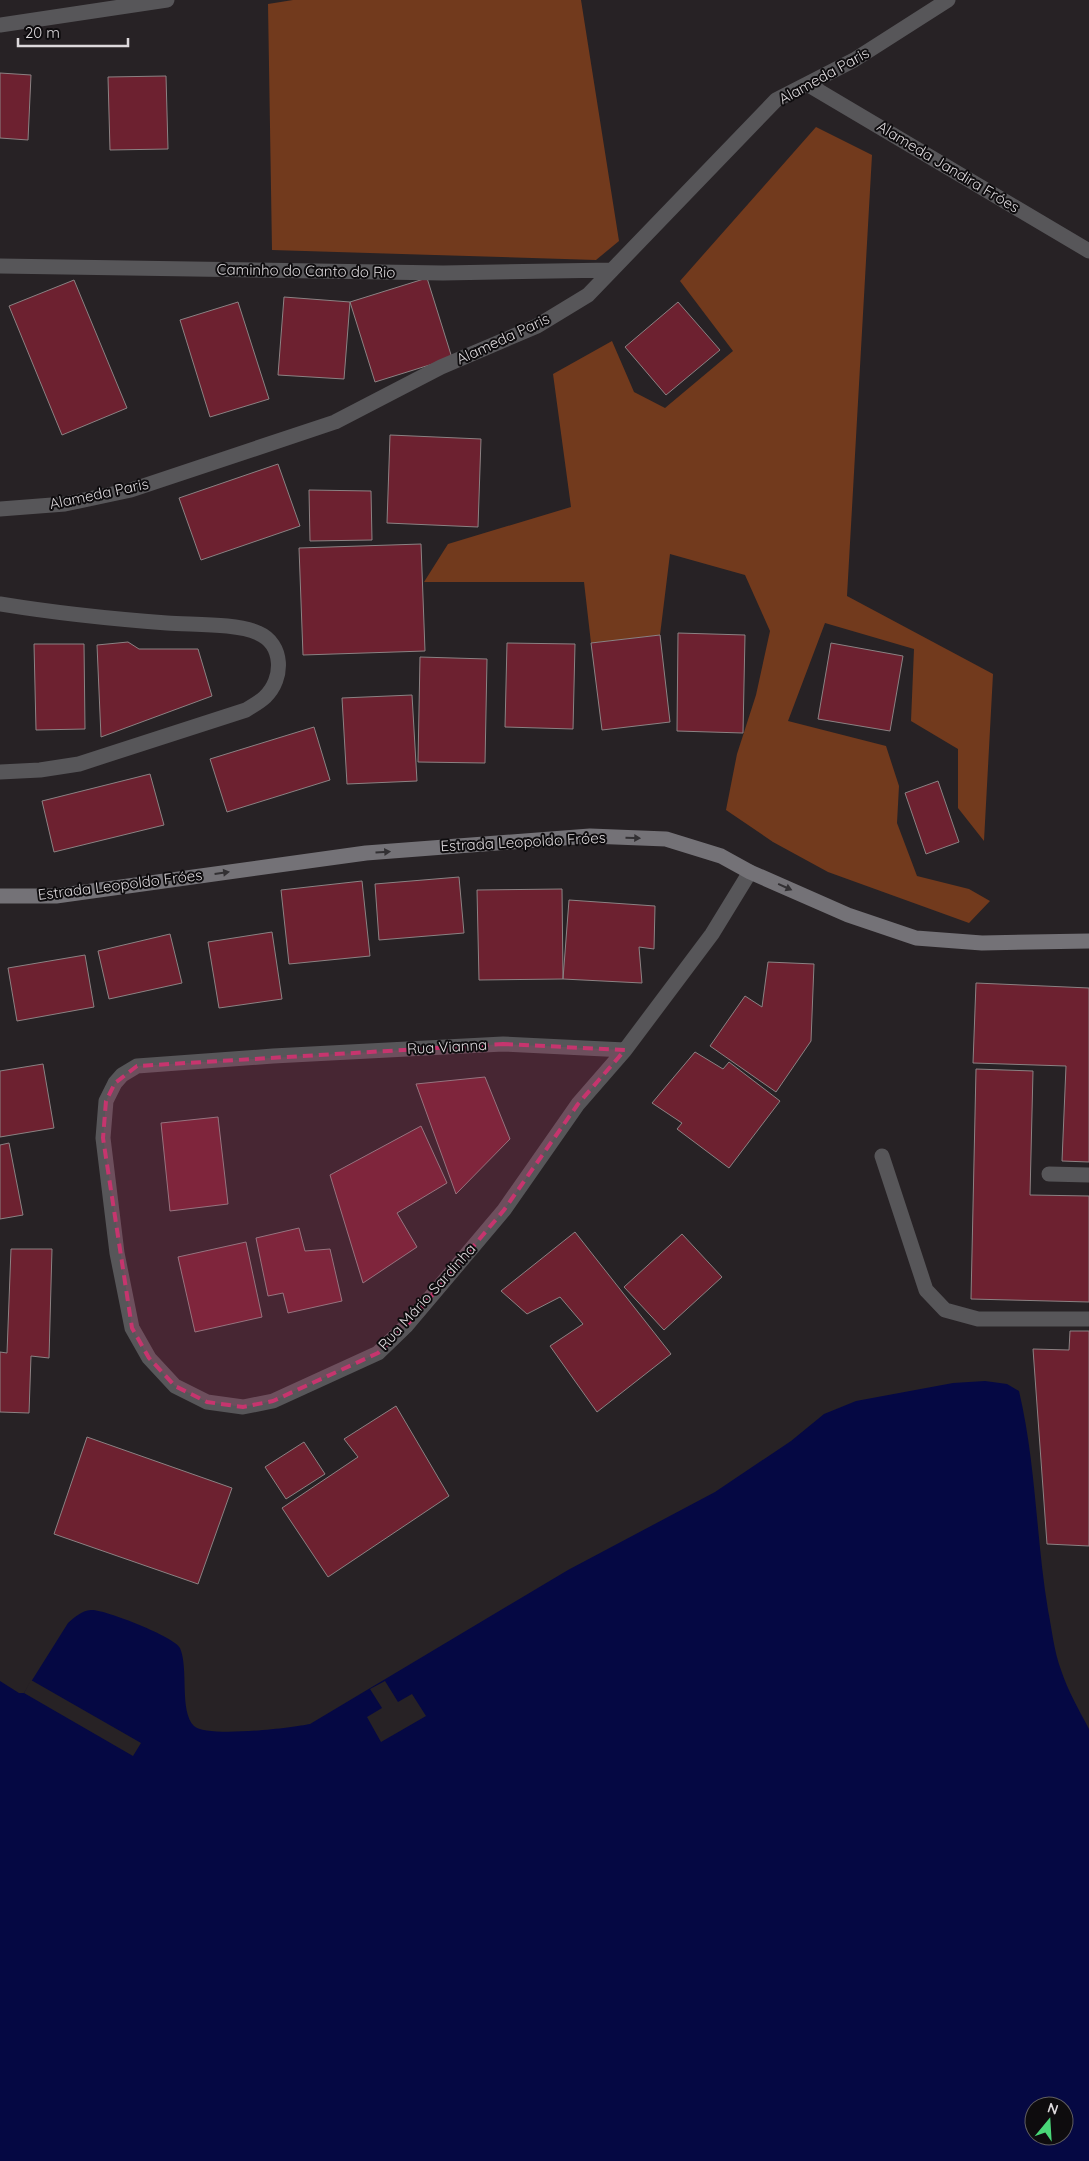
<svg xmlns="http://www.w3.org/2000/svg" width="1089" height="2161" font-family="Quicksand,sans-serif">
<rect width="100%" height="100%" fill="#272225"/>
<path fill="#723a1d" d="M 293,0 L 581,0 L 619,241 L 596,260 L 272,250 L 268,4 Z
M 816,127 L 872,155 L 847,596 L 993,674 L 984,841 L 958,808 L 958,749 L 911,721 L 914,649 L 825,623 L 788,721 L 886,746 L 899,786 L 897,823 L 917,876 L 969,889 L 990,901 L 969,923 L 828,872 L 773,842 L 726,810 L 737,754 L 756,695 L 770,631 L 745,575 L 670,554 L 660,635 L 591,643 L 584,582 L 424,582 L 448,544 L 571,507 L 553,374 L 612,341 L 634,392 L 665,408 L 733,351 L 680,281 Z"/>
<path fill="#050843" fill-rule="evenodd" d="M 985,1381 L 1007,1384 L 1019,1391 C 1036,1463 1036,1538 1048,1610 C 1052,1630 1054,1651 1061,1670 C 1068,1691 1079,1710 1089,1729 L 1089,2161 L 0,2161 L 0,1681 L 19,1693 L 24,1693 L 68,1623 C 75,1617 81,1611 91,1610 C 104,1609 175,1637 180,1648 C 189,1669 179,1711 194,1726 C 207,1738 291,1728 310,1724 L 568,1570 L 715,1492 L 791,1441 L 824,1414 L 856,1401 L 953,1383 ZM 1034,2106 L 1064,2106 L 1064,2136 L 1034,2136 Z"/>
<path fill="#272225" d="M 31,1680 L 141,1743 L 133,1756 L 24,1693 Z
M 385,1681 L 398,1702 L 412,1694 L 426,1716 L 381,1742 L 367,1717 L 382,1708 L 370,1689 Z"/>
<path fill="#6d2130" stroke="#8b8283" d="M 0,73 L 31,75 L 28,140 L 0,138 Z
M 166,76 L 168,149 L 110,150 L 108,77 Z
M 427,278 L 452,358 L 375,382 L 350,302 Z
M 74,280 L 127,408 L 62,435 L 9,306 Z
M 284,297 L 350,302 L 344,379 L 278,375 Z
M 238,302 L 269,399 L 210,417 L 180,320 Z
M 678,302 L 720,350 L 666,395 L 625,347 Z
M 390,435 L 481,439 L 478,527 L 387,523 Z
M 278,464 L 300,526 L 201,560 L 179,498 Z
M 309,490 L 371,491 L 372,540 L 310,541 Z
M 421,544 L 425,651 L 303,655 L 299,548 Z
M 678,633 L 745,635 L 743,733 L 677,731 Z
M 660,635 L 670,722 L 602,730 L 591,643 Z
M 128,642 L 139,649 L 198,649 L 212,696 L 101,737 L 97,645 Z
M 507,643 L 575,644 L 573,729 L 505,727 Z
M 831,643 L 903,656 L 890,731 L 818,719 Z
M 34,644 L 84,644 L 85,729 L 36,730 Z
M 420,657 L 487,659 L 485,763 L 418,762 Z
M 412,695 L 417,781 L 347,784 L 342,698 Z
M 314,727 L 330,780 L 227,812 L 210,759 Z
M 150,774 L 164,825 L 54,852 L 42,801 Z
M 938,781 L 959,842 L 926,854 L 905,793 Z
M 459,877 L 464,933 L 379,940 L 375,884 Z
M 362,881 L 370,956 L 289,964 L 281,890 Z
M 562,889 L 563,979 L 479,980 L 477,890 Z
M 569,900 L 655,906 L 654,949 L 639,947 L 642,983 L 563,979 Z
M 272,932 L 282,999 L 219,1008 L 208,942 Z
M 170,934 L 182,983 L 109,999 L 98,951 Z
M 85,955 L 94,1007 L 17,1021 L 8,968 Z
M 768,962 L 814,964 L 811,1041 L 776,1092 L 710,1046 L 745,996 L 762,1007 Z
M 976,983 L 1089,988 L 1089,1162 L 1062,1161 L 1066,1066 L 973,1063 Z
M 695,1052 L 723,1069 L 729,1062 L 780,1101 L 729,1168 L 677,1129 L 682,1123 L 652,1103 Z
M 43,1064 L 54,1128 L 0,1137 L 0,1071 Z
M 976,1069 L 1033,1071 L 1030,1195 L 1089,1196 L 1089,1302 L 971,1299 Z
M 485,1077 L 510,1139 L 456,1194 L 416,1084 Z
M 218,1117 L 228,1204 L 170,1211 L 161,1123 Z
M 421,1126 L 447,1183 L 397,1213 L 417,1247 L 363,1283 L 330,1175 Z
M 9,1143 L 23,1215 L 0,1219 L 0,1145 Z
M 299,1228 L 305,1251 L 330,1249 L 342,1301 L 288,1313 L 283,1293 L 268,1296 L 256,1238 Z
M 575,1232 L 671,1354 L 597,1412 L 550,1346 L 583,1324 L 560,1297 L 527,1314 L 501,1291 Z
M 682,1234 L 722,1277 L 664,1330 L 624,1287 Z
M 246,1242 L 262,1317 L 195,1332 L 178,1257 Z
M 11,1249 L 52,1249 L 49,1358 L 31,1356 L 29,1413 L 0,1412 L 0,1352 L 7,1353 Z
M 1070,1331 L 1089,1331 L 1089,1546 L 1047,1544 L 1033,1349 L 1069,1350 Z
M 396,1406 L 449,1496 L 328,1577 L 282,1508 L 358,1457 L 344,1439 Z
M 87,1437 L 232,1488 L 198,1584 L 54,1534 Z
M 304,1442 L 325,1474 L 286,1499 L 265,1467 Z"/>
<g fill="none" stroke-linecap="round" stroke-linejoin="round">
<path stroke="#575659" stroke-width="15" d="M 882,1156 L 926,1290 L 945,1310 L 978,1319 L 1089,1319
M 1049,1174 L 1089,1175"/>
<path stroke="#575659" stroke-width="15" d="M 0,25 L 167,0
M 807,84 L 1089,251
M 0,266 L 443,273 L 612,270
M 0,509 L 65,504 L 131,490 L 335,422 L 441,367 L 537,326 L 588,295 L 776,100 L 854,60 L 948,0
M 0,604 C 55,613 111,619 167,623 C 191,625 237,623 258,633 C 284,644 284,679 265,697 C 260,702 252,706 246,710 L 79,764 L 40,770 L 0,772
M 625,1050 L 578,1104 L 504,1210 L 407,1325 L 378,1353 L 273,1401 L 243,1407 L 207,1402 L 175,1386 L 149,1358 L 132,1328 L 117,1253 L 103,1138 L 106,1101 L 115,1083 L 122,1075 L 137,1066 L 273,1056 L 503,1044 L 625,1050 L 712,934 L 750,872"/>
<path stroke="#747277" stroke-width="15" d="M 0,896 L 56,896 L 366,853 L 590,836 L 666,839 L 721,856 L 750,872 L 848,915 L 916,938 L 982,943 L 1089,941"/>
</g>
<defs><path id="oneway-solid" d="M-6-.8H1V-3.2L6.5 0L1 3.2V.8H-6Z" transform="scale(1.25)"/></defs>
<g fill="#323033">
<use href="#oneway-solid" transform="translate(633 838) rotate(2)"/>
<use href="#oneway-solid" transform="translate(383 852) rotate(-4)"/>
<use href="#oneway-solid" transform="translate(222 873) rotate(-8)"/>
<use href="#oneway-solid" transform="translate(785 887) rotate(24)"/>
</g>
<path fill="#c6356e" fill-opacity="0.2" stroke="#c6356e" stroke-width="4" stroke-dasharray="10 6" stroke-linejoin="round" d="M 503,1044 L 625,1050 L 578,1104 L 504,1210 L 407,1325 L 378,1353 L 273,1401 L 243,1407 L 207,1402 L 175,1386 L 149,1358 L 132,1328 L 103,1138 L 106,1101 L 115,1083 L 137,1066 Z"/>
<g text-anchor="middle" stroke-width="4" stroke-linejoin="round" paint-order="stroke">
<g font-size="15" fill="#ddd9dc" stroke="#0e0c0e">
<text transform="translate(824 76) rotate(-29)" y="5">Alameda Paris</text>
<text transform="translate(948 167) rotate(31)" y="5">Alameda Jandira Fróes</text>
<text transform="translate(306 271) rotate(1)" y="5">Caminho do Canto do Rio</text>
<text transform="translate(503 339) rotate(-25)" y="5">Alameda Paris</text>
<text transform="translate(99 494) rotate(-12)" y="5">Alameda Paris</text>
<text transform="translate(523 842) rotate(-3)" y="5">Estrada Leopoldo Fróes</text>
<text transform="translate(120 885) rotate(-7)" y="5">Estrada Leopoldo Fróes</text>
<text transform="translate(447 1047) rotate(-3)" y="5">Rua Vianna</text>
<text transform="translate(427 1297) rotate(-48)" y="5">Rua Mário Sardinha</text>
</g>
</g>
<g transform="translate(1049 2121) rotate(18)"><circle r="24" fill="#0e0c0e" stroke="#615e60"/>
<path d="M0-4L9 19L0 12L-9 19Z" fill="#49d778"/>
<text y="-8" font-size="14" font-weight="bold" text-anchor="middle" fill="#ddd9dc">N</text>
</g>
<path d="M18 38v8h110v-8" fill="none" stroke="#ddd9dc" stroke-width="2.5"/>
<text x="25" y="38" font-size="15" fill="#ddd9dc" stroke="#0e0c0e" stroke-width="4" paint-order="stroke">20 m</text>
</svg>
